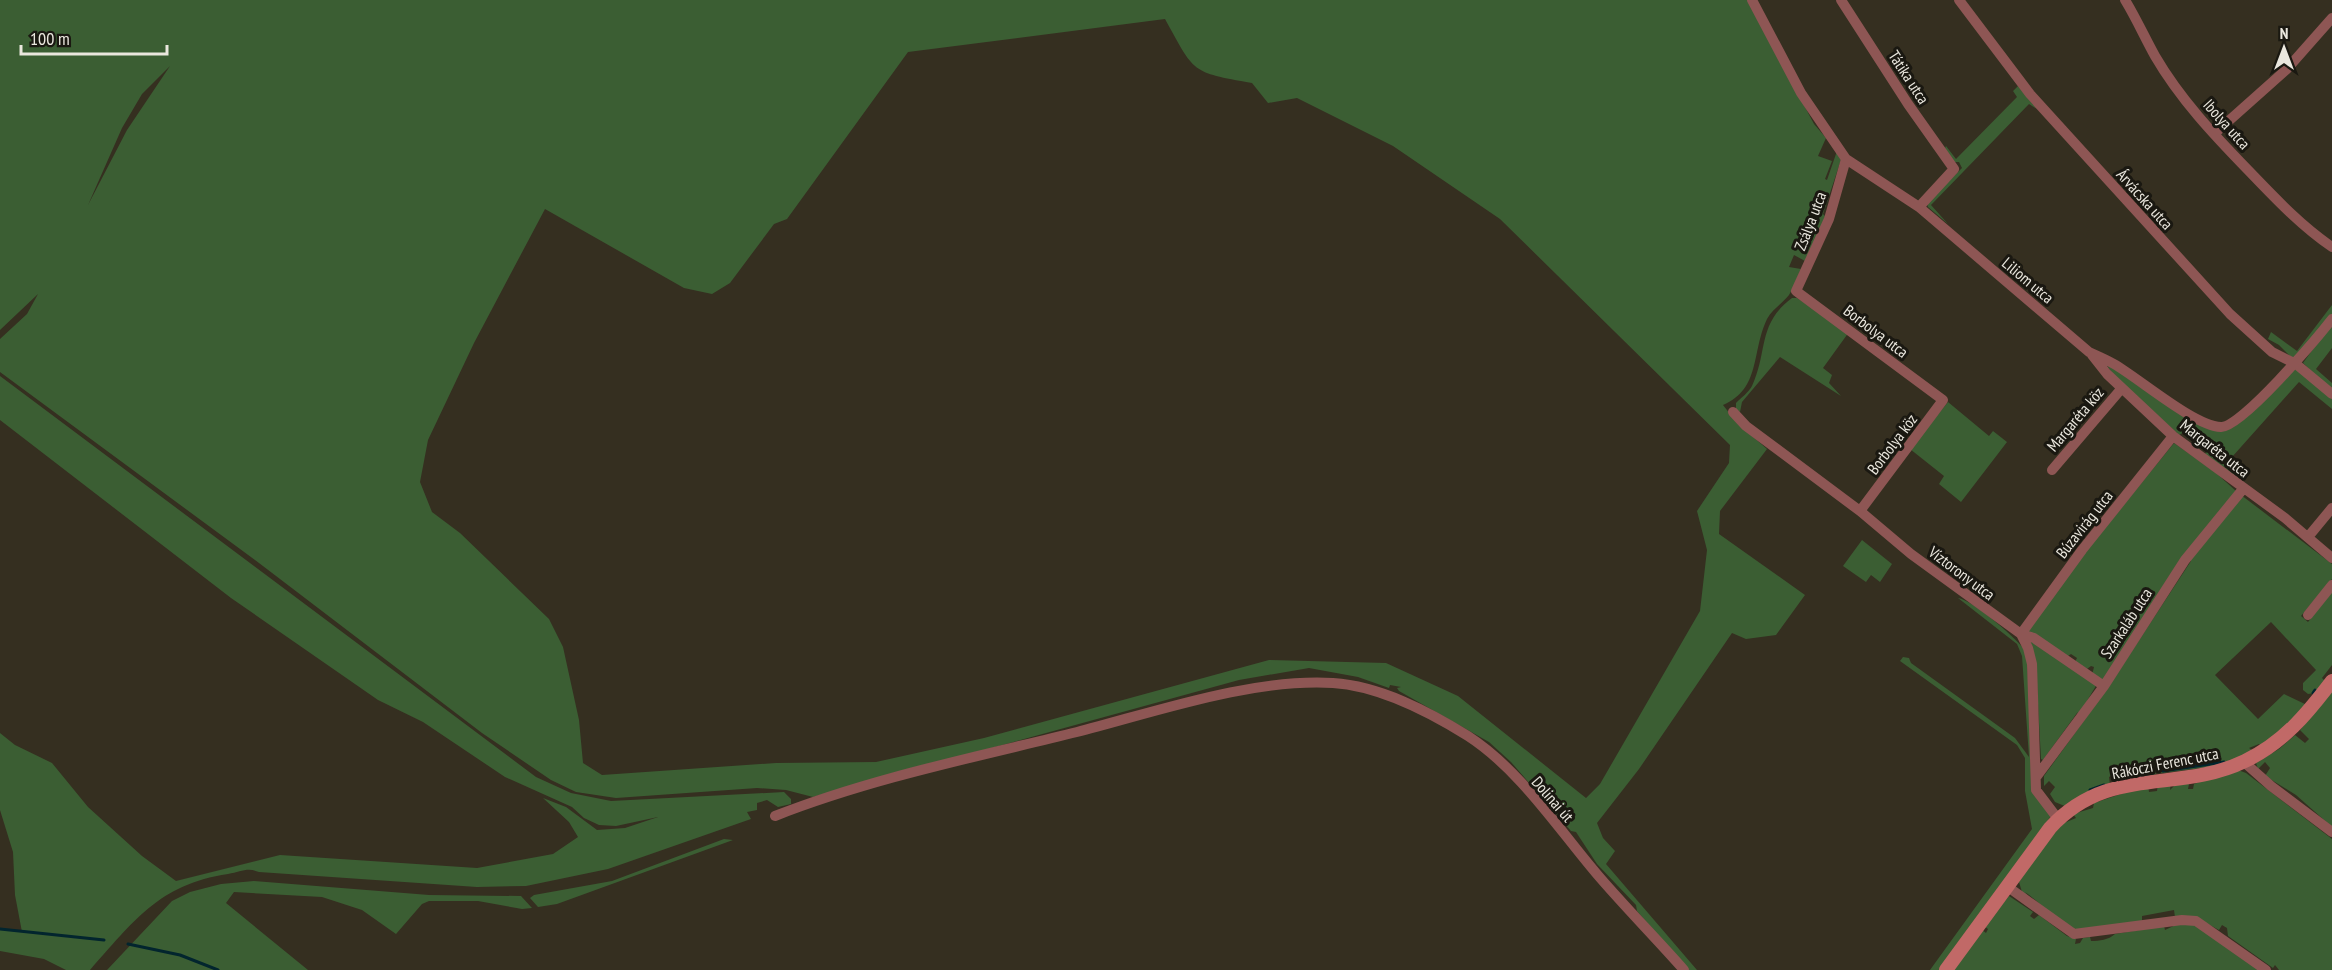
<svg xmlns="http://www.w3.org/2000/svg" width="2332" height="970" font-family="'PT Sans Narrow',sans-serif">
<rect width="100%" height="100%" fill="#352f20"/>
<path fill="#3b5e33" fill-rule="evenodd" d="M 0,0 L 1748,0 L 1814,124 L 1826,138 L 1818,156 L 1832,161 L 1825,179 L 1827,180 L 1837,151 L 1842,157 L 1823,214 L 1826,217 L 1805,261 L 1794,255 L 1789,267 L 1801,269 C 1797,277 1794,287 1789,295 C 1782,304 1773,308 1767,319 C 1751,353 1761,389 1723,405 L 1737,423 L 1767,449 L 1720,511 L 1719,534 L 1805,595 L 1776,635 L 1746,639 L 1732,633 L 1639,769 L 1597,823 L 1603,838 L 1615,851 L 1606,864 L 1697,970 L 1688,970 L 1637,911 L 1636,905 L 1597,864 L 1576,832 L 1571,831 L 1511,762 L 1489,742 L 1399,691 L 1397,688 L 1401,687 L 1390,685 L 1389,688 L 1358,677 L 1309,668 L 1239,680 L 813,797 L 786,790 L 757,788 L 616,798 L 576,792 L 551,780 L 482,733 L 259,563 L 0,372 L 0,339 L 27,314 L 38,294 L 0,330 ZM 1165,19 C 1195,73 1190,72 1252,83 L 1268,103 L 1297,98 L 1393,146 L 1500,219 L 1730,445 L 1729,463 L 1697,511 L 1707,550 L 1700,611 L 1600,784 L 1586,798 L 1458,696 L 1386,663 L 1269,660 L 984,738 L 876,762 L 776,763 L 602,775 L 583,763 L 579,720 L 563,647 L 549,619 L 460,533 L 432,512 L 420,482 L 428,440 L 474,343 L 545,209 L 684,288 L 712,294 L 730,283 L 774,224 L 787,219 L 908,52 ZM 170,66 L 127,130 L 88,205 L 122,128 L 142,94 Z
M 2018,86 L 2037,109 L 2029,104 L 1931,205 L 1948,224 L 1928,207 L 1927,203 L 1962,168 L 1959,162 L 1953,162 L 1945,148 L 1946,146 L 1956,159 L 2017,97 L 2013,91 Z
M 1792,298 L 1797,298 L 1849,332 L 1823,368 L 1832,375 L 1829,383 L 1841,396 L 1780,357 L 1742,402 L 1740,412 L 1736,409 L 1736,403 C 1742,397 1748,393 1752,386 C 1768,352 1757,324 1792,298 Z
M 2332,305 L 2332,314 L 2328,321 L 2299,358 L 2291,357 L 2279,345 L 2268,339 L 2271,332 L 2297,351 Z
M 2332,323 L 2332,348 L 2316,369 L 2332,383 L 2332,391 L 2303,363 Z
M 2105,363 L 2221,430 L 2297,366 L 2332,399 L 2332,409 L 2299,382 L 2224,466 L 2234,474 L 2231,477 L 2204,455 L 2211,447 L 2208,439 L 2192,428 L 2179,435 L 2116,378 Z
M 0,376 L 536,777 L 571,793 L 611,801 L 784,792 L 791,799 L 791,804 L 778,807 L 767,800 L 757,803 L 757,810 L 747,812 L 751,819 L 608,869 L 526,886 L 477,887 L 259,872 C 247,867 241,872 228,874 C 159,884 133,922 90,970 L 66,970 L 44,959 L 0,951 L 0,929 L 22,932 L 15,895 L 13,852 L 0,810 L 0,733 L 15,745 L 52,763 L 88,807 L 142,856 L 176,881 L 280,855 L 477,868 L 553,854 L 578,837 L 569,822 L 543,798 L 566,807 L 597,830 L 625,828 L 658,817 L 616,826 L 599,825 L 584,818 L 572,807 L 505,777 L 423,722 L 378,700 L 231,598 L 0,420 Z
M 1948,402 L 1989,436 L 1993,431 L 2007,442 L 1961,502 L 1939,484 L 1944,476 L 1910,449 Z
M 2174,443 L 2215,472 L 2237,492 L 2104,680 L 2092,675 L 2094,667 L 2091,666 L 2087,669 L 2075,662 L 2077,658 L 2071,654 L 2068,656 L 2027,632 L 2083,555 Z
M 2241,495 L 2332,564 L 2332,579 L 2301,616 L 2308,622 L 2332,592 L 2332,665 L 2322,678 L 2325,681 L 2315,693 L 2308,694 L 2303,690 L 2303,683 L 2316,670 L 2271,622 L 2215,675 L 2258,719 L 2284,694 L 2307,705 L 2286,728 L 2261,746 L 2259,744 L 2249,748 L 2255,752 L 2217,766 L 2161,773 L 2159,767 L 2155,767 L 2156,774 L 2121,781 L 2114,780 L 2113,775 L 2109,777 L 2110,785 L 2067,807 L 2055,802 L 2050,794 L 2055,787 L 2049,781 L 2044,786 L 2044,776 L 2109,686 L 2191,561 L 2190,559 Z
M 1862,540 L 1892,564 L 1880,582 L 1871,575 L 1866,582 L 1843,566 Z
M 1958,598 C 1973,600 2019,640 2027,653 L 2032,783 L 2051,816 L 1939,970 L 1930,970 L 2032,829 L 2025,791 L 2025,758 L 2017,745 L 1900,661 L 1903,657 L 1909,658 L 1911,663 L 2015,738 L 2029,757 L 2022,656 L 2017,644 Z
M 2028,638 L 2097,684 L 2081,711 L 2077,713 L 2043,760 L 2041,759 L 2036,667 Z
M 2332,691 L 2332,827 L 2296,795 L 2265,776 L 2270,768 L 2265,762 L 2258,769 L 2256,763 L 2279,749 L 2295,735 L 2305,743 L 2309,739 L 2300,730 Z
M 2238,770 L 2246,773 L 2332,839 L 2332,970 L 2279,970 L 2275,965 L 2273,968 L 2228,936 L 2227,928 L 2222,925 L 2219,930 L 2195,917 L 2175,917 L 2174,910 L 2142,916 L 2142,922 C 2129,924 2086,932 2076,929 C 2058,924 2040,902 2025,892 L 2030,898 L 2022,892 L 2019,882 L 2042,846 L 2064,823 L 2076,818 L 2073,814 L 2093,808 L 2094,803 L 2148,785 L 2149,792 L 2157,791 L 2158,783 L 2171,782 L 2170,790 L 2178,782 L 2189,784 L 2188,789 L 2193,789 L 2194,784 C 2209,778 2223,775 2238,770 Z
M 724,839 L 733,840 L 557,904 L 538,907 L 530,898 L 534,895 L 612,881 Z
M 254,881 L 429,895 L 521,896 L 532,908 L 522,909 L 478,901 L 429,901 L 422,904 L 396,934 L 362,910 L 322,897 L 234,892 L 226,903 L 308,970 L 107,970 L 172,901 L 190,892 L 221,884 Z
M 2009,896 L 2033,912 L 2030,916 L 2034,919 L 2039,915 L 2067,936 L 2076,939 L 2075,944 L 2080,943 L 2083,938 L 2090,937 L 2091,941 C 2100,941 2108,940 2115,934 L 2164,926 L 2165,930 L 2180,923 L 2197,925 L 2260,970 L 1951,970 L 1981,929 L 1986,933 L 1988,929 L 1984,926 Z"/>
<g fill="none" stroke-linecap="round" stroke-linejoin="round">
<path stroke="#02252e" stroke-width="3" d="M 2313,693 L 2315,690
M 2163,771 L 2224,762
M 2120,780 L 2153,773
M 2090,790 L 2104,785
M 0,929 L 104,940
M 128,944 L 180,955 L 218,970"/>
<path stroke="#8e5654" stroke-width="10" d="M 1752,0 L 1801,93 L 1846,159 L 1919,207 L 2089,352 C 2098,356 2107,360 2114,364 C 2140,379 2194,426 2221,427 C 2241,428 2318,337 2332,319
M 1841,0 L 1908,104 L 1954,169 L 1919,207
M 1959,0 L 2030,94 L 2230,314 L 2272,352 L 2296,364 L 2332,394
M 2125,0 C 2136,18 2145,38 2155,56 C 2180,99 2214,135 2248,170 C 2275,198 2300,225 2332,247
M 2214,134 L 2287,69 L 2332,18
M 1846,159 L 1829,219 L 1796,291 L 1943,400 L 1860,511
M 2092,355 L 2107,374 L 2173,436 L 2285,518 L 2332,558
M 1733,412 L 1746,426 L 1860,511 L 1911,554 L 2021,634 L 2028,648 L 2032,664 L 2036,790 L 2058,819
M 2052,470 L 2122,388
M 2308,537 L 2332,508
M 2308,615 L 2332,585
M 2021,634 L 2082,550 L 2173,436
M 2021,634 L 2034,638 L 2104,686
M 2244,762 L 2271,786 L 2332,832
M 2037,776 L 2104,686 L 2185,560 L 2243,489
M 775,816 C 872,778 976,757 1077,732 C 1155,712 1252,678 1333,683 C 1380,686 1428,711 1468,736 C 1519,769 1557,827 1596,873 C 1624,906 1655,937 1684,970
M 2008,887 L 2074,934 L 2182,920 L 2196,921 L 2266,970"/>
<path stroke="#c16967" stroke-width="14" d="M 1946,970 L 2050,828 C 2109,764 2177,794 2245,761 C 2283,743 2307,714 2332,681"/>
</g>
<g text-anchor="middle" stroke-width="6" stroke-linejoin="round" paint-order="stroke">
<g font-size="16" fill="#eae7de" stroke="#1a1811">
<text transform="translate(1909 77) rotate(57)" y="6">Tátika utca</text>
<text transform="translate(2227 124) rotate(48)" y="6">Ibolya utca</text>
<text transform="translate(2145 199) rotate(48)" y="6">Árvácska utca</text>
<text transform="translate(1810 221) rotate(-69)" y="6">Zsálya utca</text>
<text transform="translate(2028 280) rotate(40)" y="6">Liliom utca</text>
<text transform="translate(1876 331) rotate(37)" y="6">Borbolya utca</text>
<text transform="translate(2075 419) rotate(-50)" y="6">Margaréta köz</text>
<text transform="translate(1892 444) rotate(-53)" y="6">Borbolya köz</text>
<text transform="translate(2215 448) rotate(38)" y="6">Margaréta utca</text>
<text transform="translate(2084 524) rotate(-52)" y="6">Búzavirág utca</text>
<text transform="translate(1962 573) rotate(37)" y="6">Víztorony utca</text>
<text transform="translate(2126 623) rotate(-57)" y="6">Szarkaláb utca</text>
<text transform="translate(2165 763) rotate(-11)" y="6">Rákóczi Ferenc utca</text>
<text transform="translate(1553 799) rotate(49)" y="6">Dolinai út</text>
</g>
</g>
<g transform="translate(2284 48)" stroke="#1a1811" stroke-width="4.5" paint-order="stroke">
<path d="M0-4.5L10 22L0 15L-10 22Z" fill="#eae7de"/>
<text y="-9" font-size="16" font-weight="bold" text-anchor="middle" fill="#eae7de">N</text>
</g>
<path d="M21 45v9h146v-9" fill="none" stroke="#eae7de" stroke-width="3"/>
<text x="30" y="45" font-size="18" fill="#eae7de" stroke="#1a1811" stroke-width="4.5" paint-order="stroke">100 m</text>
</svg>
